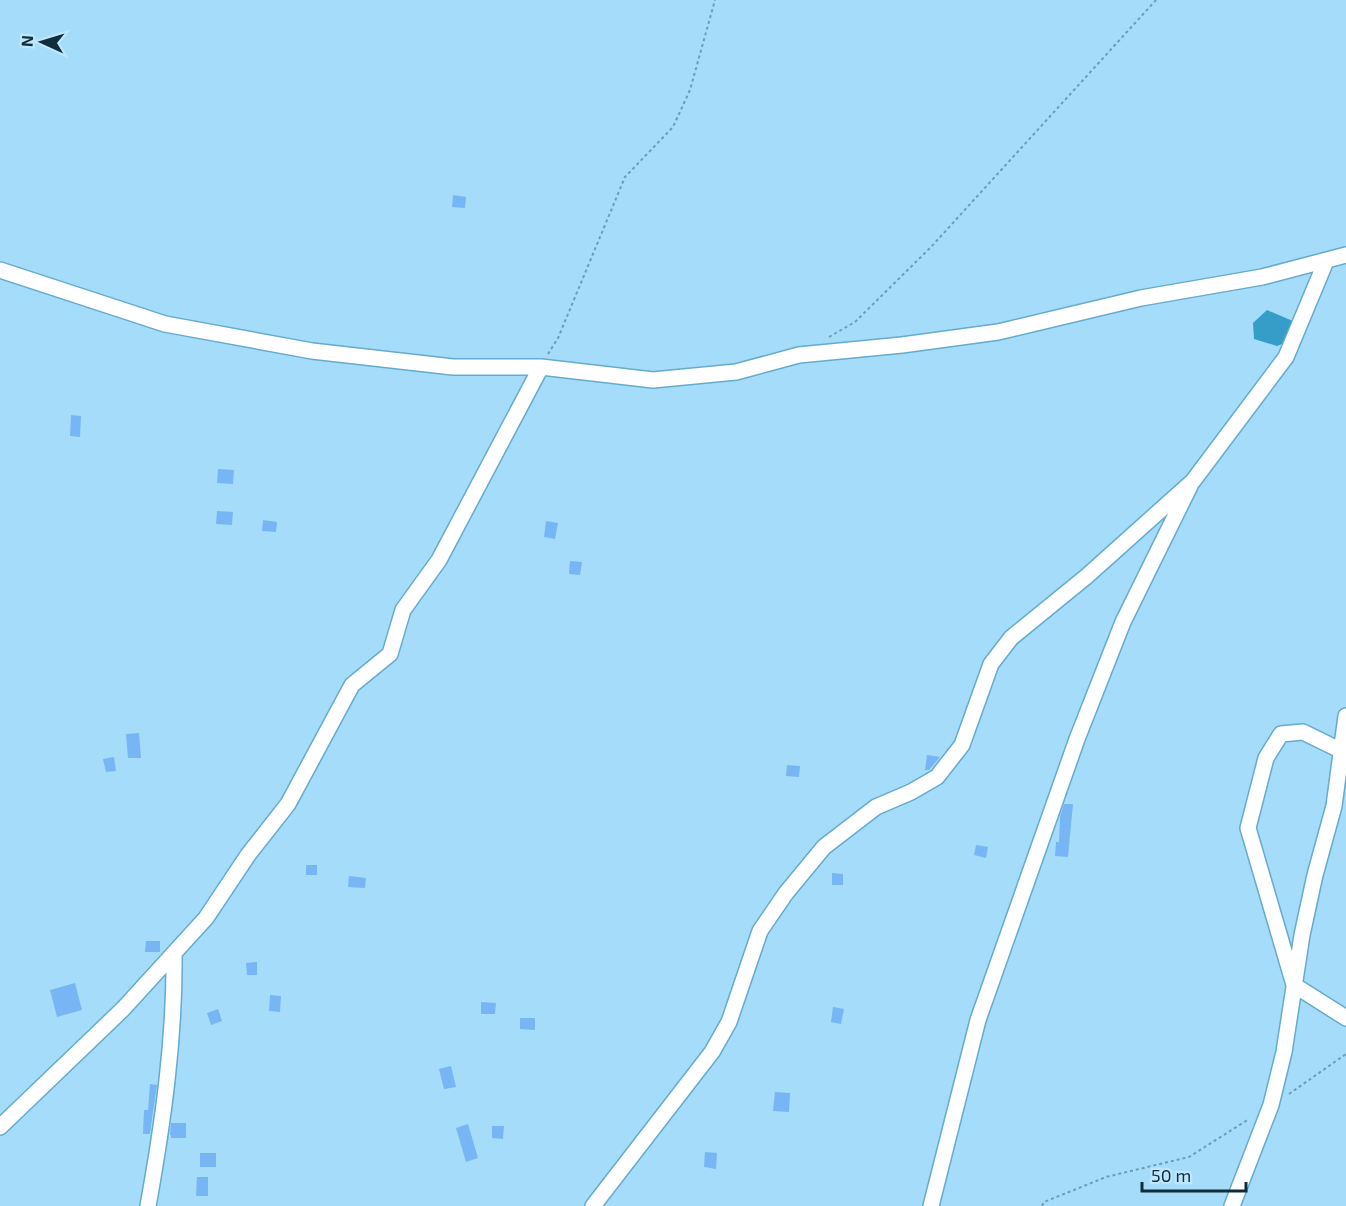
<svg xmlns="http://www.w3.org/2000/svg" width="1346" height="1206" font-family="'Exo 2',sans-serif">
<rect width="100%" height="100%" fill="#a5dcf9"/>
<path fill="#369cc8" d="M 1267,310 L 1295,322 L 1287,342 L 1277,346 L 1254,339 L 1253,323 Z"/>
<path fill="#78b5f5" d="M 453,195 L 466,197 L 465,208 L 452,207 Z
M 71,415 L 81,416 L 80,437 L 70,436 Z
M 218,469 L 234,470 L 233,484 L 217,483 Z
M 217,511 L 233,512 L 232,525 L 216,524 Z
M 263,520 L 277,522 L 276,532 L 262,531 Z
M 546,521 L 558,523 L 555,539 L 544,537 Z
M 570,561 L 582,562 L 580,575 L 569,574 Z
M 139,733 L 141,758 L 128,758 L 126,734 Z
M 927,755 L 940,757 L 929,770 L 925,770 Z
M 114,757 L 116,771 L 106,772 L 103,759 Z
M 787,765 L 800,766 L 799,777 L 786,776 Z
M 1064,804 L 1073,804 L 1068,857 L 1055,856 L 1056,842 L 1059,842 L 1060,817 Z
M 976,845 L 988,847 L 986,858 L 974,855 Z
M 306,865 L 317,865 L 317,875 L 306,875 Z
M 832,873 L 843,874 L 843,885 L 832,885 Z
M 349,876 L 366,878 L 365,888 L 348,887 Z
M 146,941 L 160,941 L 160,952 L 145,952 Z
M 257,962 L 257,975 L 247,975 L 246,963 Z
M 75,983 L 82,1010 L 57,1017 L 50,990 Z
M 270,995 L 281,996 L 280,1012 L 269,1011 Z
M 481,1002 L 496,1003 L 495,1014 L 481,1014 Z
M 833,1007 L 844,1009 L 841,1024 L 831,1022 Z
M 218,1009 L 222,1021 L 211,1025 L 207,1013 Z
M 520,1018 L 535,1018 L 535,1030 L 520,1029 Z
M 451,1066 L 456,1087 L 444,1089 L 439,1069 Z
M 150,1084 L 157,1085 L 153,1111 L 150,1134 L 143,1134 L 144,1110 L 148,1110 Z
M 775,1092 L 790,1093 L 789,1112 L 773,1111 Z
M 171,1123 L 186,1123 L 186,1138 L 171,1138 L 171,1135 L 170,1135 Z
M 468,1124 L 478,1158 L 466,1162 L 456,1128 Z
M 492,1126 L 504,1126 L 503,1139 L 492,1138 Z
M 705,1152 L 717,1153 L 716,1169 L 704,1167 Z
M 200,1153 L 216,1153 L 216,1167 L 200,1167 Z
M 197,1177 L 208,1177 L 208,1196 L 196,1196 Z"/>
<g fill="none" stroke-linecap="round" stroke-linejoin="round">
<g stroke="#65abce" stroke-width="18">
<path id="minor" d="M 0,270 L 165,324 L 312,351 L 453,367 L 541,367 L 653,380 L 736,372 L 799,355 L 902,345 L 998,332 L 1141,298 L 1262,277 L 1346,255
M 1346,753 L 1303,732 L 1281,734 L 1266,758 L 1248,828 L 1294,985 L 1346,1018
M 0,1127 L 123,1009 L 206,918 L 248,855 L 288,804 L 352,685 L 390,654 L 403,610 L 439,560 L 541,367
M 148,1206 C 163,1123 175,1038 174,953
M 593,1206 L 712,1052 L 729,1022 L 760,931 L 786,893 L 824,847 L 876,807 L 911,792 L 937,777 L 962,745 L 991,664 L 1011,638 L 1087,576 L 1193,481 L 1286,357 L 1326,261
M 931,1206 L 978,1020 L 1077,739 L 1123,622 L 1190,486
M 1232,1206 L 1271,1105 L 1284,1052 L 1302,935 L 1315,875 L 1334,806 L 1346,716"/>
</g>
<path stroke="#6d9cb3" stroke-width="2" stroke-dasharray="3 3" stroke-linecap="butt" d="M 829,337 L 855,322 L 931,247 L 1156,0
M 548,354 L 558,338 L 625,177 L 673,127 L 690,90 L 715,0
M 1289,1094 L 1346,1054
M 1042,1206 L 1044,1202 L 1106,1177 L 1189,1157 L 1249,1119"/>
<use href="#minor" stroke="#fff" stroke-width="15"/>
</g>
<g transform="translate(42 42) rotate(274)" stroke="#bee7fd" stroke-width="4.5" paint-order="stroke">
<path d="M0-4.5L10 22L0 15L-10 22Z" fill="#0f2e3b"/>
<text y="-9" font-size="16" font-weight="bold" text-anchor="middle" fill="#0f2e3b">N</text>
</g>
<path d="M1142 1182v9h104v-9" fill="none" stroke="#0f2e3b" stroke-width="3"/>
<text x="1151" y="1182" font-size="18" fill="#0f2e3b" stroke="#bee7fd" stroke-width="4.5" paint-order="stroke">50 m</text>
</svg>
